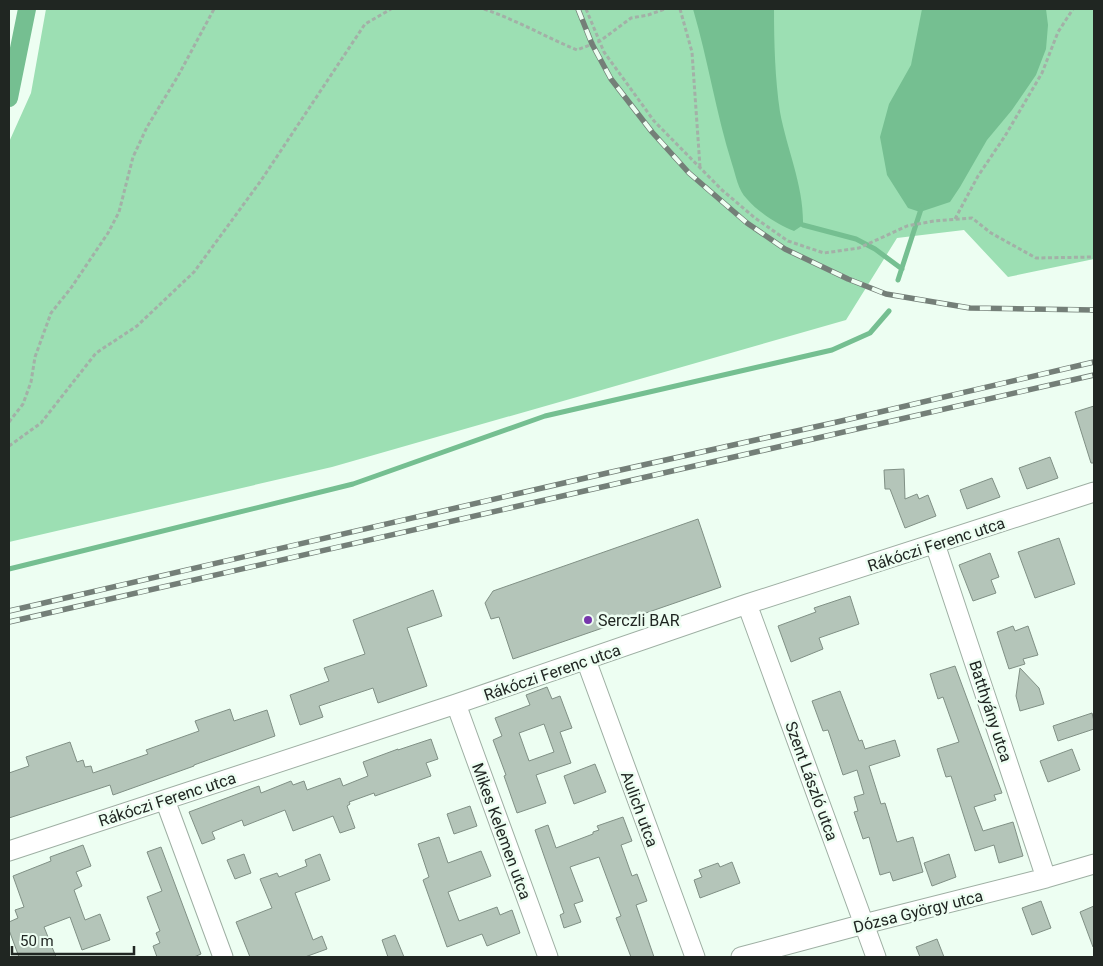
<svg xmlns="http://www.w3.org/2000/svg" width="1103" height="966" font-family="Roboto,sans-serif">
<rect width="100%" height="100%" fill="#edfef2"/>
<path fill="#9cdfb3" d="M 46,9 L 1094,9 L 1094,259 L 1008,277 L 964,230 L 897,238 L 846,320 L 332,467 L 9,542 L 9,142 L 31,93 Z"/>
<path fill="#75bf91" d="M 693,9 L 774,9 C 774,43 775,78 780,112 C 787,150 804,186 803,225 L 794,231 C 779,226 757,211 747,199 C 738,190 736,176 732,164 C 716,113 708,60 693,9 Z
M 922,9 L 1046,9 L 1048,25 L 1046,49 L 1036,75 L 1012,110 L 987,140 L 960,187 L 950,202 L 920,212 L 908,208 L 887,175 L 880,137 L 889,104 L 911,65 Z"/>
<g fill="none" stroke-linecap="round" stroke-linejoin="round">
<path stroke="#75bf91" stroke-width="5" d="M 803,225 L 856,239 L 875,249 L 902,269
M 898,280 L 922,206
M 9,569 L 353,484 L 545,416 L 832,350 L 870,333 L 889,311"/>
<path stroke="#75bf91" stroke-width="18" d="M 9,98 L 27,9"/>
</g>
<path fill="#b4c5b9" stroke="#809085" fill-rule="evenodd" d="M 1094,406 L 1094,463 L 1091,463 L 1075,412 Z
M 1050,457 L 1058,478 L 1027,489 L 1019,468 Z
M 904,469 L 905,499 L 917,494 L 919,499 L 928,495 L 936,516 L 905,528 L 890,489 L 885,489 L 884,470 Z
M 992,478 L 1000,497 L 967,509 L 960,490 Z
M 698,519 L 721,587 L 513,659 L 499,617 L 491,619 L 485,603 L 493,591 Z
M 1059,538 L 1075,584 L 1035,598 L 1018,552 Z
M 990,553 L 999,577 L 991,580 L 996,593 L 973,601 L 959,565 Z
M 433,590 L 442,616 L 407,628 L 427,686 L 378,703 L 373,688 L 319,706 L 323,717 L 300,725 L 290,695 L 329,681 L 324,668 L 365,654 L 353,620 Z
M 850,596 L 859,624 L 819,638 L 823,649 L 791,662 L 778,626 L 816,612 L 814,608 Z
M 1013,626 L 1015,631 L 1028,626 L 1038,655 L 1023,659 L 1025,664 L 1009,669 L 997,632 Z
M 955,666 L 1002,793 L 994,795 L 996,800 L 974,807 L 983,831 L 1013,822 L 1023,856 L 999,863 L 994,845 L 975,851 L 951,776 L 946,777 L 937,749 L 959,742 L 943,697 L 938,699 L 930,674 Z
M 1020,668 L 1039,688 L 1044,704 L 1020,711 L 1016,696 Z
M 547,687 L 552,699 L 560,696 L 572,728 L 560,732 L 571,763 L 536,775 L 546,803 L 517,813 L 504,776 L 506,775 L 493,740 L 502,736 L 495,718 L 530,705 L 526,695 ZM 544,724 L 554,752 L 529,761 L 519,733 Z
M 840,691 L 859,741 L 862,740 L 865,749 L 895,740 L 900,756 L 869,766 L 881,804 L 885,803 L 897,842 L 913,837 L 923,872 L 893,881 L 890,872 L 880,875 L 869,837 L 863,839 L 854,812 L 858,811 L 854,797 L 864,794 L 857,770 L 843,775 L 828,730 L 823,731 L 812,701 Z
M 230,709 L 234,721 L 267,710 L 275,736 L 194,765 L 194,766 L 113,795 L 110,785 L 9,818 L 9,773 L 29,766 L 26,757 L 70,742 L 77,762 L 83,760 L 85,767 L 91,766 L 93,773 L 148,754 L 146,750 L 199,731 L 195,721 Z
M 1092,713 L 1094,721 L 1094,729 L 1058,741 L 1053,726 Z
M 431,739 L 438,759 L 426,763 L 431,776 L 375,796 L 374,793 L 349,802 L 350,804 L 347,806 L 355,828 L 340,833 L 333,816 L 293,831 L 285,810 L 244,826 L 242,820 L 212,832 L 215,839 L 202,844 L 189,812 L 259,786 L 261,793 L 291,781 L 293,785 L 304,781 L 307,790 L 340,778 L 343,786 L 368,776 L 363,762 L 398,749 L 398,750 Z
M 1072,749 L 1080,770 L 1048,782 L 1040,761 Z
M 595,764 L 606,792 L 574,804 L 564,776 Z
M 470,806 L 477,826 L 454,834 L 447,814 Z
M 623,817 L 632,841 L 621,845 L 632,876 L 637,874 L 647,901 L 636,905 L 654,957 L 631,957 L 616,918 L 621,916 L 599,857 L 570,867 L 583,901 L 574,904 L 581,922 L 564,928 L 560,915 L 564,913 L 535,830 L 548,825 L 556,848 L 593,834 L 593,832 L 599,830 L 597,826 Z
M 439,837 L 448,863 L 481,851 L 491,876 L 448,892 L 459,921 L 497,907 L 500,915 L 512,910 L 520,933 L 487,946 L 482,934 L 447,947 L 423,880 L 429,877 L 418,844 Z
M 83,845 L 91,866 L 76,872 L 82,886 L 74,890 L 85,920 L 100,914 L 110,940 L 82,950 L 70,917 L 44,927 L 56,957 L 19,957 L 9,930 L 9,922 L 18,918 L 15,910 L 24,907 L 13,876 L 51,861 L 50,857 Z
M 161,847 L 201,954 L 194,957 L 157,957 L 153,946 L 160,943 L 156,933 L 160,931 L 147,897 L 162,891 L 147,852 Z
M 244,854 L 251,873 L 235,879 L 227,860 Z
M 320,854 L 330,880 L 295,893 L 313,940 L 322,936 L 327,949 L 305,957 L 250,957 L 236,922 L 272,908 L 260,879 L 277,873 L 279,877 L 307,866 L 305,860 Z
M 949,854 L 956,877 L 932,886 L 924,863 Z
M 732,862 L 740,883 L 700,898 L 694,880 L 702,877 L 699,870 L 718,863 L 720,867 Z
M 1041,901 L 1051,928 L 1032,935 L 1022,908 Z
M 1094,906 L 1094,947 L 1093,947 L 1080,912 Z
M 395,935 L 404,957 L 388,957 L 382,940 Z
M 937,939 L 944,957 L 920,957 L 916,947 Z"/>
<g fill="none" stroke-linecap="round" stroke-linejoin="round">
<g stroke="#9eafa3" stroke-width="21">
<path id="street" d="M 935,544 L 1046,878
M 747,604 L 876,957
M 586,660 L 695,957
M 456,704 L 548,957
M 165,800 L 223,957
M 9,851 L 456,704 L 747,604 L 1094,492
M 741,957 L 864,924 L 1046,878 L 1094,864"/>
</g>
<path stroke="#a3b0a7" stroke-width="3" stroke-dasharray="4 2.5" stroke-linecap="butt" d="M 484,9 C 516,20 546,37 577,50 L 600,41 L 631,18 L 648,15 L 665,9
M 586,9 L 604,52 L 654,121 L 722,190 L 755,218 L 788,241 L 824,253 L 859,248 L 907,226 L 934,221 L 972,218 L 991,233 L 1036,258 L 1094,257
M 680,9 L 692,52 L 700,167
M 955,219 L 978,176 L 1005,136 L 1042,73 L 1058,32 L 1073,9
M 9,422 L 23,404 L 31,382 L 35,357 L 51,313 L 71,288 L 108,233 L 119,212 L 133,157 L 147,127 L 178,76 L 214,9
M 9,446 L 41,423 L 96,353 L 137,326 L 194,272 L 260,182 L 365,24 L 391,9"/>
<use href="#street" stroke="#fff" stroke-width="19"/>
<g stroke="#747f78" stroke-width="5.5">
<path id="rail" d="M 578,9 L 592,44 L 611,79 L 652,132 L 689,173 L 747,223 L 785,249 L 848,279 L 886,294 L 970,308 L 1094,310
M 9,611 L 616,471 L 837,422 L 1094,362
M 9,622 L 1094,375"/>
</g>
<use href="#rail" stroke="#edfef2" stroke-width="4" stroke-dasharray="11" stroke-linecap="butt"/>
</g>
<circle fill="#7737ac" stroke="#edfef2" stroke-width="2" cx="588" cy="620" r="5"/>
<g text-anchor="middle" stroke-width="5" stroke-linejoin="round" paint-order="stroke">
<g font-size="16" fill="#202622" stroke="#edfef2">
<text transform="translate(936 544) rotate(-18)" y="6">Rákóczi Ferenc utca</text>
<text transform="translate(552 672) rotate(-19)" y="6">Rákóczi Ferenc utca</text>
<text transform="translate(991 711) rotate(72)" y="6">Batthyány utca</text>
<text transform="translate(812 781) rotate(70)" y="6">Szent László utca</text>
<text transform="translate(167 799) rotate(-18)" y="6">Rákóczi Ferenc utca</text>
<text transform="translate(640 809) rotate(70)" y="6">Aulich utca</text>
<text transform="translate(502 831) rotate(70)" y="6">Mikes Kelemen utca</text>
<text transform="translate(918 911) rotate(-14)" y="6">Dózsa György utca</text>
</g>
<g font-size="16" fill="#202622" stroke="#edfef2" text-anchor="start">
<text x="598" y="626">Serczli BAR</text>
</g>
</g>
<rect width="1103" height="966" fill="none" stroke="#202622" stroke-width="20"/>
<path d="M12 946v8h122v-8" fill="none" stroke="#202622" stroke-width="2.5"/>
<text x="20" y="946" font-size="15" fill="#202622" stroke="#edfef2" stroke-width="4" paint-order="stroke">50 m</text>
</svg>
